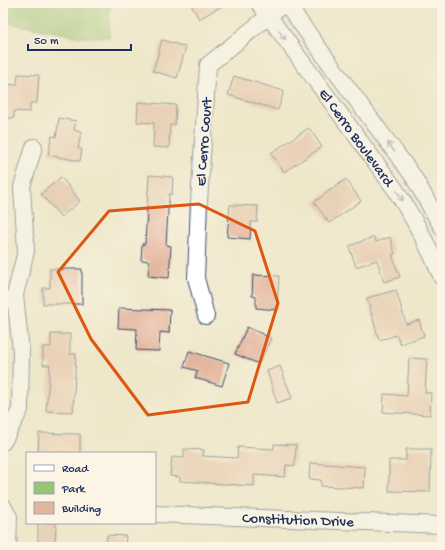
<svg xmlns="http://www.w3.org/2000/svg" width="445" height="550" font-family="'Gochi Hand',sans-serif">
<rect width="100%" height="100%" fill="#fcf5e5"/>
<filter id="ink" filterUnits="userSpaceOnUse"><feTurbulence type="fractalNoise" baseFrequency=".025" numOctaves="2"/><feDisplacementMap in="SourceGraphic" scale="8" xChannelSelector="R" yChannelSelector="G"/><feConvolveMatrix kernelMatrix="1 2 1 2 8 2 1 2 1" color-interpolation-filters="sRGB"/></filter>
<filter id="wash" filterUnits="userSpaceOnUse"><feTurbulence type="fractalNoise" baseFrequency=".012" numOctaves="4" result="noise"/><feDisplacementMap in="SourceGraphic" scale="16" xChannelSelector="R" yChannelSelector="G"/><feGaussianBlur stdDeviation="0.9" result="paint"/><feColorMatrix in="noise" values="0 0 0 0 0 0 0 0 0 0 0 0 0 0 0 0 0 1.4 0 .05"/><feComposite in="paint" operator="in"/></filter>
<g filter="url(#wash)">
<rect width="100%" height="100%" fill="#eee7ca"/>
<path fill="#97c574" stroke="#597a69" d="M 3,3 L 110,3 L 109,37 L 82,37 L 3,22 Z"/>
<g id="blocks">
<path fill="#e3b59f" d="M 190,3 L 227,3 L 199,19 Z
M 162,40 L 186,47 L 177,78 L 153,71 Z
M 18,74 L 39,75 L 37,103 L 30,103 L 30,112 L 14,111 L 14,118 L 3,118 L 3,84 L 17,85 Z
M 234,76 L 284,91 L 278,110 L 228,95 Z
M 138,102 L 176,105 L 175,125 L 170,125 L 169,148 L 153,147 L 154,123 L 137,122 Z
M 59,118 L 76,121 L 74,130 L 81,132 L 78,149 L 82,149 L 80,161 L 48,155 L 52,136 L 56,137 Z
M 309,128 L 322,147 L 284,172 L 271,153 Z
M 149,175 L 173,177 L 172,194 L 169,194 L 166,245 L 171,246 L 169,278 L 148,276 L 149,261 L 141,260 L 142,244 L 145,244 Z
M 61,177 L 80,201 L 61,217 L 41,194 Z
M 346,179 L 361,201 L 329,223 L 314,202 Z
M 230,205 L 258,206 L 257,222 L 251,222 L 250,239 L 227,237 Z
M 374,237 L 376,242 L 390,237 L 395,254 L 392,255 L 400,277 L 384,282 L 377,260 L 356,267 L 349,246 Z
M 50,269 L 82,269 L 82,304 L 43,304 L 43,288 L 50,288 Z
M 253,275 L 279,276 L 277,310 L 256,308 L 256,297 L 252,296 Z
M 396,290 L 406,324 L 419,320 L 424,336 L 400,344 L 397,335 L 379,340 L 367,298 Z
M 119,308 L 170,310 L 169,333 L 160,332 L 159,351 L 136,350 L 137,329 L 118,328 Z
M 247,327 L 271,338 L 259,364 L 235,354 Z
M 51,334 L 70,334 L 70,354 L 76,354 L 73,412 L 46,411 L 50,365 L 43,365 L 43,347 L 51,347 Z
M 189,351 L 229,363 L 222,386 L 195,378 L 198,371 L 184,367 Z
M 409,358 L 427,359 L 425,393 L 431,393 L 430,415 L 383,412 L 384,394 L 407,396 Z
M 280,366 L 292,398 L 277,403 L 267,371 Z
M 39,433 L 80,434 L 80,453 L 38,453 Z
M 274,444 L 296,445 L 295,466 L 286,465 L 285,477 L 254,475 L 254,486 L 180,481 L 180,477 L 170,476 L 172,457 L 184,458 L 184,449 L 204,450 L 203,456 L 237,458 L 238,447 L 274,449 Z
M 406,449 L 431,449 L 430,492 L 389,491 L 389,460 L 406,460 Z
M 310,463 L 365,467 L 364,488 L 321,486 L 321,480 L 309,479 Z
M 38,523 L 56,523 L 55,547 L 38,547 Z
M 107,535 L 126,536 L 125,547 L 106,547 Z"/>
</g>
</g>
<g filter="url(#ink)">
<use href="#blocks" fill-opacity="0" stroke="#3b4b6e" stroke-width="1"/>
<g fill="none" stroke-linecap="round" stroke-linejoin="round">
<g stroke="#3b4b6e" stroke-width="18">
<path id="minor" d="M 259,3 L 395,189 C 414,218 428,245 442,278
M 286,3 L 339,76 L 413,176 L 442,227
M 206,316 L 196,278 L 199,202 L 208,65 L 285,3
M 3,442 L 20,410 L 21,351 L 15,295 L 26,251 L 22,187 L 34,147
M 3,506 L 9,517 L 8,547
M 155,514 L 442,525"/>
</g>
<use href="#minor" stroke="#fff" stroke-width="16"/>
</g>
<defs><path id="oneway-shaft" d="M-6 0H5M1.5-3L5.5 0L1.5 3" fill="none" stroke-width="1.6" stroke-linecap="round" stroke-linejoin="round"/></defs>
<g stroke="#8d97ae">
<use href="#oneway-shaft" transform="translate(282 35) rotate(54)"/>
<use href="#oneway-shaft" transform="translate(391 147) rotate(-127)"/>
<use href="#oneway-shaft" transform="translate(400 196) rotate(57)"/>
</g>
</g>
<path d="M0 0H445V550H0ZM 199,204 L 255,231 L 278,303 L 248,402 L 148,415 L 91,339 L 58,272 L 109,211 Z" fill="#eee7ca" fill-opacity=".55" fill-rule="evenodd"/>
<path fill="none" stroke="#de5710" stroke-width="3" stroke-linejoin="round" d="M 199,204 L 255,231 L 278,303 L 248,402 L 148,415 L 91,339 L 58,272 L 109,211 Z"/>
<g text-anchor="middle" stroke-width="3" stroke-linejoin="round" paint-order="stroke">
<g font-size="15" fill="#1b2f5e" stroke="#fcf5e5">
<text transform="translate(357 137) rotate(54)" y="5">El Cerro Boulevard</text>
<text transform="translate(203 142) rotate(-86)" y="5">El Cerro Court</text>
<text transform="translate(298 519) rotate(2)" y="5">Constitution Drive</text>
</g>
</g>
<rect width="445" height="550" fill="none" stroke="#fcf5e5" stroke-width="16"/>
<rect x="26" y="452" width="130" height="72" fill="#fcf5e5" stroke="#a2a6af"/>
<rect x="34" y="465" width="20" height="6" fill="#ffffff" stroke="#a2a6af"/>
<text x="62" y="472" font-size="12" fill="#1b2f5e">Road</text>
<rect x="34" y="482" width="20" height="12" fill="#97c574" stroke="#a2a6af"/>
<text x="62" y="492" font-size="12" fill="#1b2f5e">Park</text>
<rect x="34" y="502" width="20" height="12" fill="#e3b59f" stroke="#a2a6af"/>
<text x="62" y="512" font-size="12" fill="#1b2f5e">Building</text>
<path d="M28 44v6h103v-6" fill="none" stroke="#1b2f5e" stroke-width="2"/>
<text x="34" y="44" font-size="12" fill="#1b2f5e" stroke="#fcf5e5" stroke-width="3" paint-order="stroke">50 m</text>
</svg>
